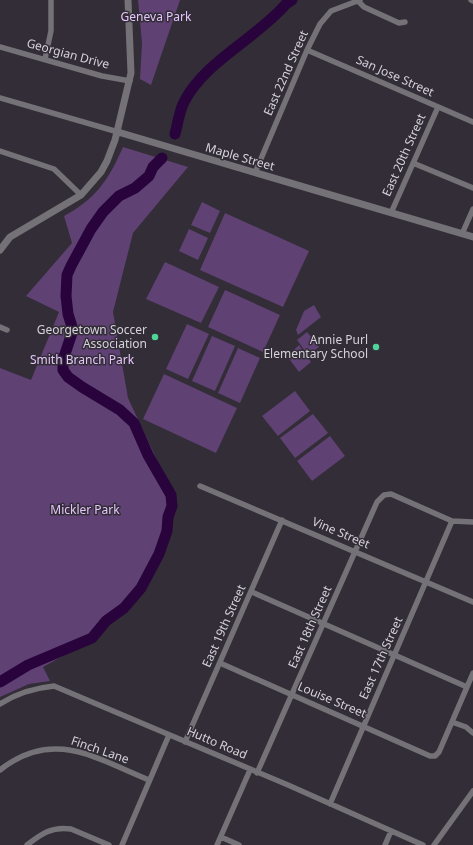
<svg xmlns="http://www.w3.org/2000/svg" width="473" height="845" font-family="'Noto Sans',sans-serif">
<rect width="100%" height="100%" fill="#322d37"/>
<path fill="#5f4174" d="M 138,0 L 180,0 L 151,85 L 140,79 L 142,43 Z
M 123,147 L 188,167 L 133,233 L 113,312 L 128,398 L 172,492 L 171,525 L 161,556 L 139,595 L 97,637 L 43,667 L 50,681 L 29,684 L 0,697 L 0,368 L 31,380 L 59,312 L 26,296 L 72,243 L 64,216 C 96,199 109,179 123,147 Z
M 202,202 L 220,211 L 210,233 L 191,225 Z
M 225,213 L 309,251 L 283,307 L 200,270 Z
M 189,229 L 208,238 L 198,260 L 179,251 Z
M 165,262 L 219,287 L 201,323 L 146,299 Z
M 225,290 L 280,315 L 263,352 L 208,327 Z
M 314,305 L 321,317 L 298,335 L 296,330 L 304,311 Z
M 187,324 L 209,334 L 188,379 L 166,369 Z
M 307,332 L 319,347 L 308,355 L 297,340 Z
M 212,336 L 235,346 L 215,391 L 192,381 Z
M 299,345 L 311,362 L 299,372 L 287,356 Z
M 238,348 L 260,358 L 240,403 L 218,393 Z
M 164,374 L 237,408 L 216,453 L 143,419 Z
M 295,391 L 310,411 L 278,436 L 262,416 Z
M 313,414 L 328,433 L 295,458 L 280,438 Z
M 330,436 L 345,456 L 312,481 L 297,461 Z"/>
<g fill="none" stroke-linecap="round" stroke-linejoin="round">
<path stroke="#29043c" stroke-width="11" d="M 175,134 C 178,123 179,112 184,102 C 204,62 257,38 286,4 L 292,0
M 0,682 L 28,665 L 92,638 L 106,621 L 124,608 L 141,588 L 159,554 L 167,531 L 168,517 L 172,506 L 171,495 L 148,455 L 134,423 L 120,410 L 82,387 L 68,377 L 63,370 L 63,360 L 73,330 L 68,314 L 66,296 L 67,275 L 71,266 L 91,229 L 103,212 L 119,196 L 135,188 L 149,176 L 153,167 L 162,158"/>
<path stroke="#747177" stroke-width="5.5" d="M 471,0 L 473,1
M 358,1 L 364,7 L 399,23 L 405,22
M 0,47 L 102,76 L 130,81
M 307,50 L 473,122
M 45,59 L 51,31 L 51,0
M 0,98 L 118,132
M 0,151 L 54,169 L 81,195
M 413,163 L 473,188
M 255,173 L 307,50 L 320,24 L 331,11 L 360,0
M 391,213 L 438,107
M 462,234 L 473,209
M 0,327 L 7,330
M 200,486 L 473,602
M 252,592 L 467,687
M 220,663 L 430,756 L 435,756 L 439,752 L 473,673
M 0,704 C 17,693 34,688 54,686 L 288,785 L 423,845
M 452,722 L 466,727 L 473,733
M 185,742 L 282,520
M 0,770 C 53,728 95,758 149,780
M 257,773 L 377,502 L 384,495 L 391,494 L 452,521 L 473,522
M 330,804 L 452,521
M 221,837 L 239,845
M 27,845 C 41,834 52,826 71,829 L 109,845
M 122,845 L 169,735
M 217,845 L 250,770
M 385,845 L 391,831
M 434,845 L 473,791"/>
<path stroke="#747177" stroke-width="7" d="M 118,132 L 473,237
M 0,250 L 10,237 L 81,195 L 101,172 L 107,161 L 115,140 L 131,73 L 128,0"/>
</g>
<g fill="#4fd399" stroke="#322d37" stroke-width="1.5">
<circle cx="155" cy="337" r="4"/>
<circle cx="376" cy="347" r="4"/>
</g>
<g text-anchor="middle" stroke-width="3" stroke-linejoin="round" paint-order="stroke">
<g font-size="12" fill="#e5c6fb" stroke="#322d37">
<text x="156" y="21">Geneva Park</text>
<text x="82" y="364">Smith Branch Park</text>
<text x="85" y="514">Mickler Park</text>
</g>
<g font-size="12" fill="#d6d2d9" stroke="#322d37">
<text transform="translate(68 54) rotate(15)" y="4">Georgian Drive</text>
<text transform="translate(286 73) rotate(-66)" y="4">East 22nd Street</text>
<text transform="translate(395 76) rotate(24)" y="4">San Jose Street</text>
<text transform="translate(404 155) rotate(-66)" y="4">East 20th Street</text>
<text transform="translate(240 157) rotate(16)" y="4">Maple Street</text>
<text transform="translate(341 533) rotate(23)" y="4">Vine Street</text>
<text transform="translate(224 626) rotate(-66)" y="4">East 19th Street</text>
<text transform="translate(310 627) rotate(-66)" y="4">East 18th Street</text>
<text transform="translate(381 658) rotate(-66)" y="4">East 17th Street</text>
<text transform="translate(332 700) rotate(23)" y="4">Louise Street</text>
<text transform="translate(217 743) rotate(23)" y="4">Hutto Road</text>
<text transform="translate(100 750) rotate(19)" y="4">Finch Lane</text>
</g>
<g font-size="12" fill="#d6d2d9" stroke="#322d37" text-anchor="end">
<text x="147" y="334">Georgetown Soccer<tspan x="147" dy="14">Association</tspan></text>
<text x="368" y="344">Annie Purl<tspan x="368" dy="14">Elementary School</tspan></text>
</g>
</g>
</svg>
